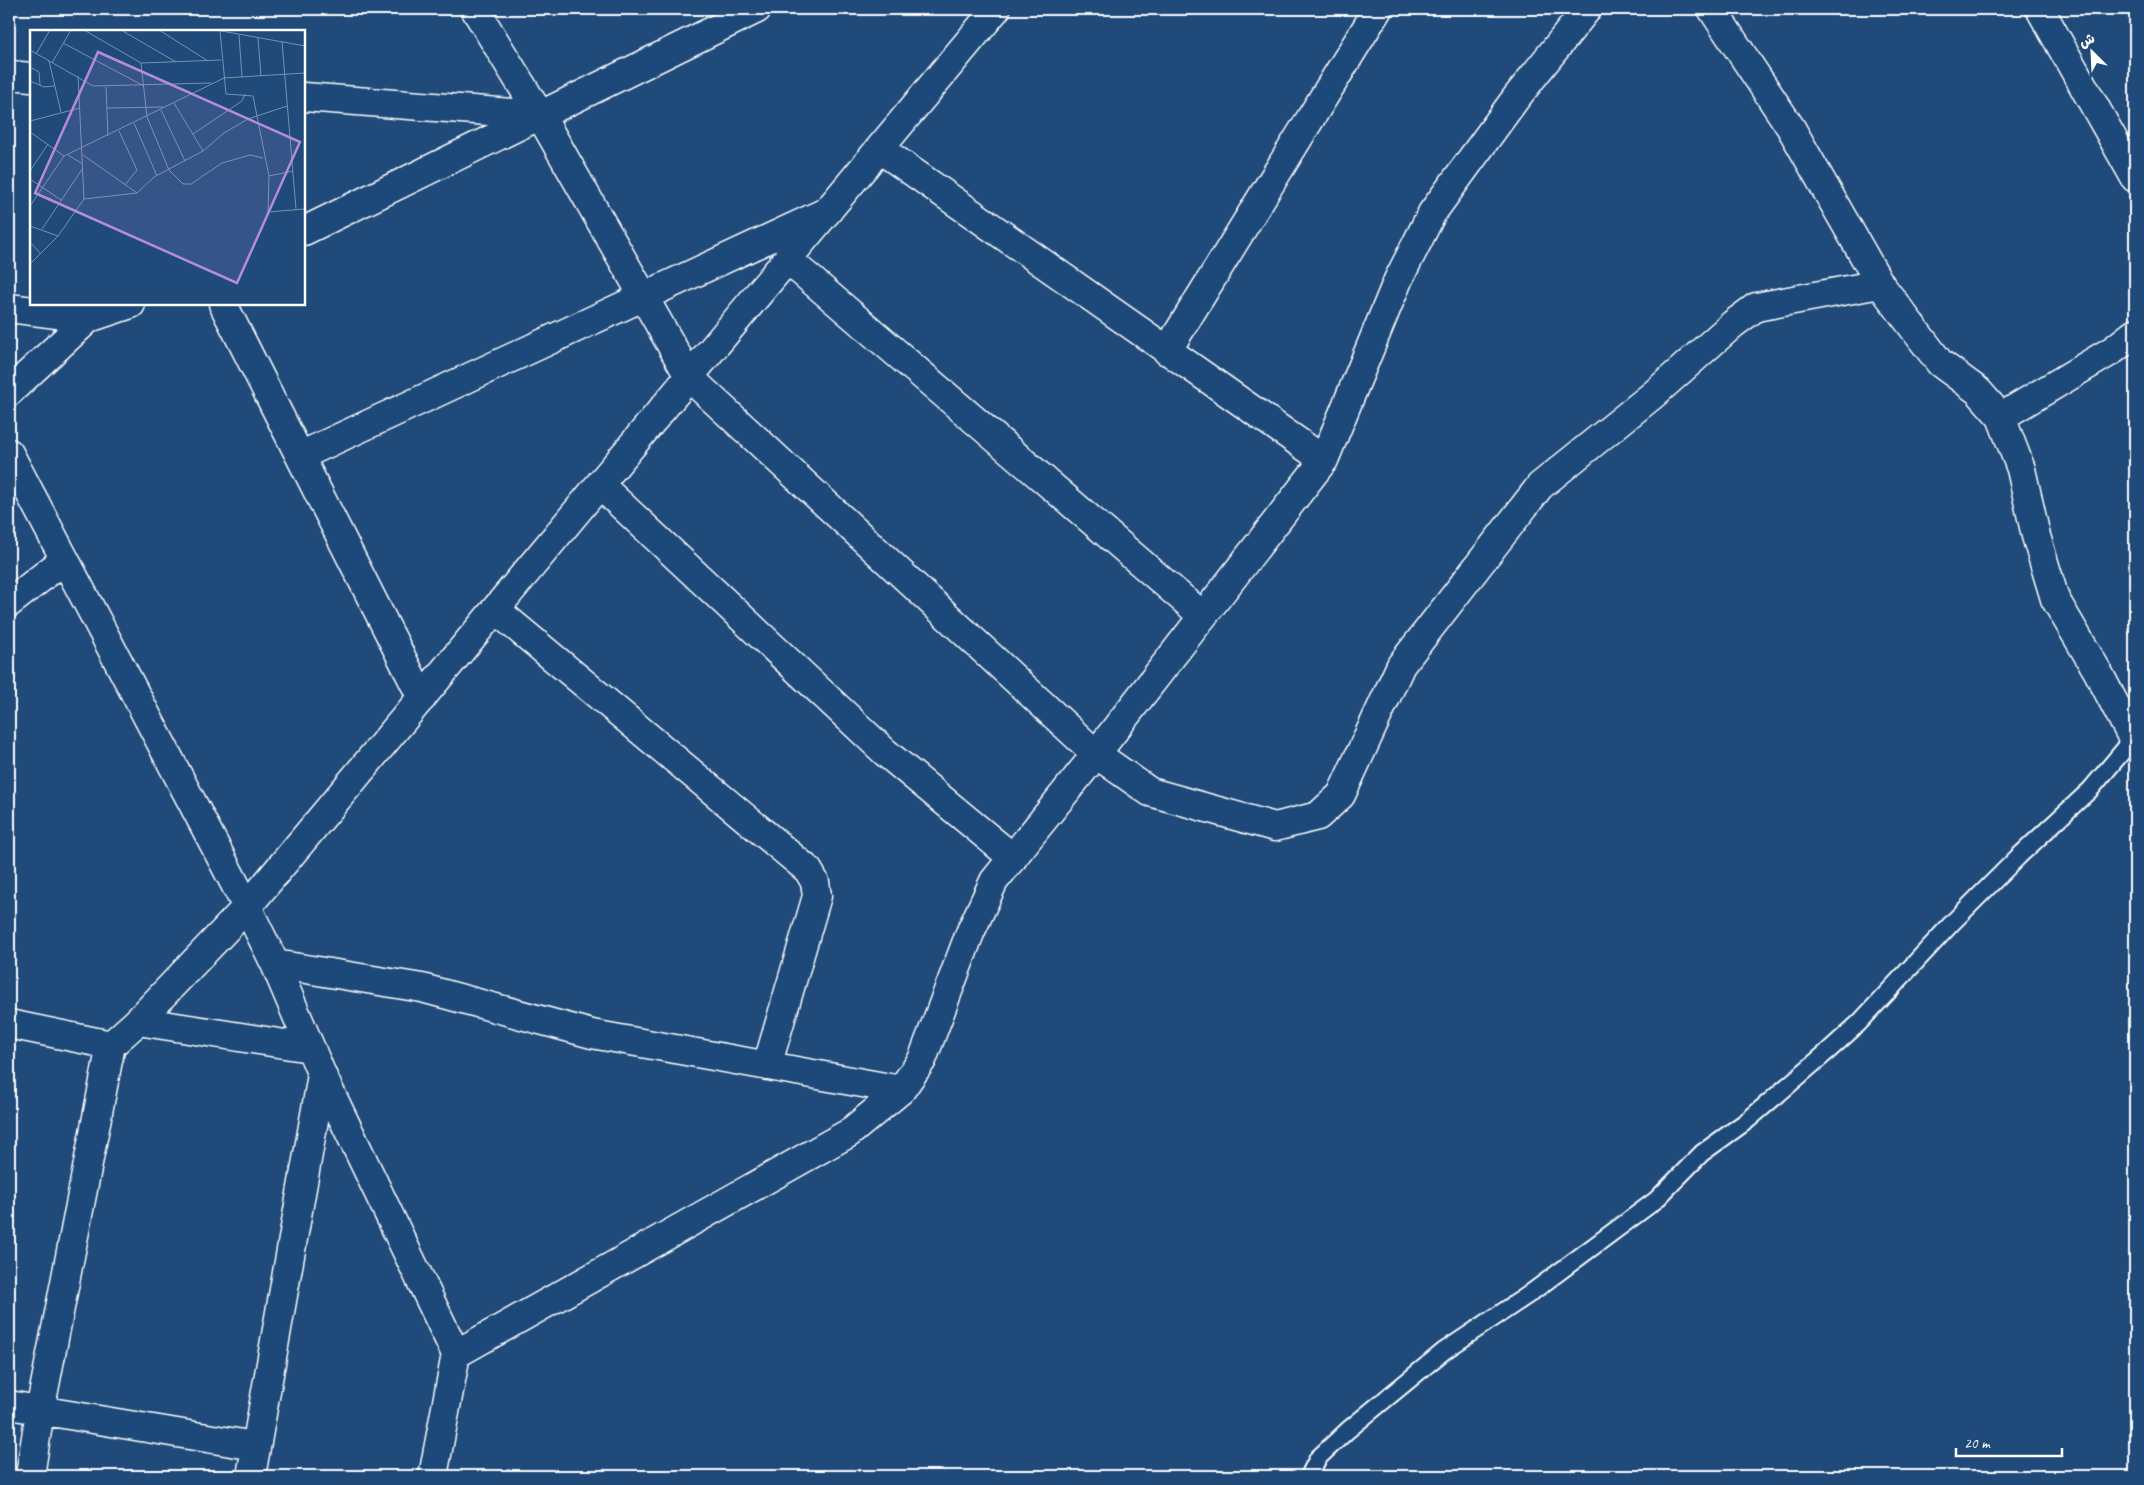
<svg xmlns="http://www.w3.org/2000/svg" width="2144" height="1485" font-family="Caveat,'Playpen Sans Arabic',sans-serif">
<rect width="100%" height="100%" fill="#1f4a7a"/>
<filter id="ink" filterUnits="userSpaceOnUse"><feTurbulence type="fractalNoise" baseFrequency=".02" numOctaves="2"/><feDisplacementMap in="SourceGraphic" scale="10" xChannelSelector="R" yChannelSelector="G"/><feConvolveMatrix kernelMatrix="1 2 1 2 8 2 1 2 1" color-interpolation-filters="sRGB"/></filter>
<g filter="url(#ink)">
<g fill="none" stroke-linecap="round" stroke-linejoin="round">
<g stroke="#fff" stroke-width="20">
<path id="lane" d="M 1309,1476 L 1318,1458 L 1348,1430 L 1444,1351 L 1528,1295 L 1656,1200 L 1702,1153 L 1748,1120 L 1827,1052 L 1859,1023 L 1952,923 L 2019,856 L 2091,789 L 2133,739"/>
</g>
<g stroke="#fff" stroke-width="31">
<path id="street" d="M 475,9 L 540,115 L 690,378 L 1096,754 L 1150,792 L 1275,827 L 1318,816 L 1341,795 L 1401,665 L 1540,486 L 1654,394 L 1733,324 L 1756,307 L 1880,284
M 1712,9 L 1791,128 L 1880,284 L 1940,363 L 1978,391 L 2001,417 L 2021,469 L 2036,536 L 2055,599 L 2098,672 L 2133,739 L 2135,738
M 2040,9 L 2135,178
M 9,75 L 31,77
M 304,97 L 539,115
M 880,149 L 1324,460
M 304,231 L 757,9
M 788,260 L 1203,616
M 223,304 L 422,698
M 9,308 L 89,318 L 131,304
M 1167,351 L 1378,9
M 9,392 L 89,318
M 2001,417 L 2113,350 L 2135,333
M 9,453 L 247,907 L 275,964 L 322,1075 L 456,1354
M 300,456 L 828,211
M 600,485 L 886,753 L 1013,858
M 9,603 L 64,560
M 496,610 L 808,870 L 815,882 L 817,896 L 767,1066
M 275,964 L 422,988 L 592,1034 L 901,1090
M 138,1021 L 310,1048
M 9,1405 L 255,1446
M 30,1476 L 40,1411 L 111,1045
M 251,1476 L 322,1075
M 433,1476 L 456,1354 L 849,1133 L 901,1090 L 922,1060 L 970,933 L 994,881 L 1096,754 L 1324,460 L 1398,280 L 1432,213 L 1516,98 L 1587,9"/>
</g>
<g stroke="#fff" stroke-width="31">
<path id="secondary" d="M 9,1024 L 111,1045 L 138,1021 L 247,907 L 996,9"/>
</g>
<use href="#lane" stroke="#1f4a7a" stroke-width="16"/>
<use href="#street" stroke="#1f4a7a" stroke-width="28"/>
<use href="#secondary" stroke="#1f4a7a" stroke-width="28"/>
</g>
</g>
<g transform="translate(30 30)">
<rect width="275" height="275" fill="#1f4a7a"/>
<path fill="none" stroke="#7992af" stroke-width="1" d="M 54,0 L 111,33 L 191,30M 91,0 L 146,32M 129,0 L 178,31M 186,0 L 275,16M 190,1 L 196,64 L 223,66 L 239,146 L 238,182 L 275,179M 209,5 L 212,47M 228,8 L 231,46M 252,12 L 266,179M 33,13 L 114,56M 0,20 L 63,56 L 181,53M 6,24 L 20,0M 19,31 L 31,82M 22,33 L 41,0M 111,33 L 117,87 L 139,140 L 153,154 L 161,154 L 192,133 L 220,125 L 233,128M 0,37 L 9,42 L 10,55M 48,46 L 54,169M 0,51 L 14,57 L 24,56M 76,57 L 78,106M 144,73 L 173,121M 77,78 L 133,77M 131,80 L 155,131M 0,91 L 50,78M 104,93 L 127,146M 89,101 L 107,140 L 95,155M 0,102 L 34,126 L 194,48 L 275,43M 163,104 L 212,71 L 215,64M 38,125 L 53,134M 53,125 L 107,163M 0,141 L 18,114M 239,146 L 263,141M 0,149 L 31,170M 0,176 L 34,126M 0,196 L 28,206 L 54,169 L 107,163 L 124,147 L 173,121 L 194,103 L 218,89 L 257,76M 12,199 L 53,138M 0,212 L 11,224M 0,234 L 28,206"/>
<path fill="#b68bdc" fill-opacity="0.15" stroke="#b68bdc" stroke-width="2.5" d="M 68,22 L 270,112 L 207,253 L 5,163 Z"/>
<rect width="275" height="275" fill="none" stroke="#fff" stroke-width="2.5"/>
</g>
<rect width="2144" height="1485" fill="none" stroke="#1f4a7a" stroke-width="30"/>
<rect x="15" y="15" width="2114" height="1455" fill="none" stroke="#fff" stroke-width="2" filter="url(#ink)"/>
<g transform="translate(2092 52) rotate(336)" stroke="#1f4a7a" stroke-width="4" paint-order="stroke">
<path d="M0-4L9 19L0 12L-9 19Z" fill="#ffffff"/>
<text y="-8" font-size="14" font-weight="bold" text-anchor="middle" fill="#ffffff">ش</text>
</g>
<path d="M1956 1448v8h106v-8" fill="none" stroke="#ffffff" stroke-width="2.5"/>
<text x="1964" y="1448" font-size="15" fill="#ffffff" stroke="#1f4a7a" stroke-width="4" paint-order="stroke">20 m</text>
</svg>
